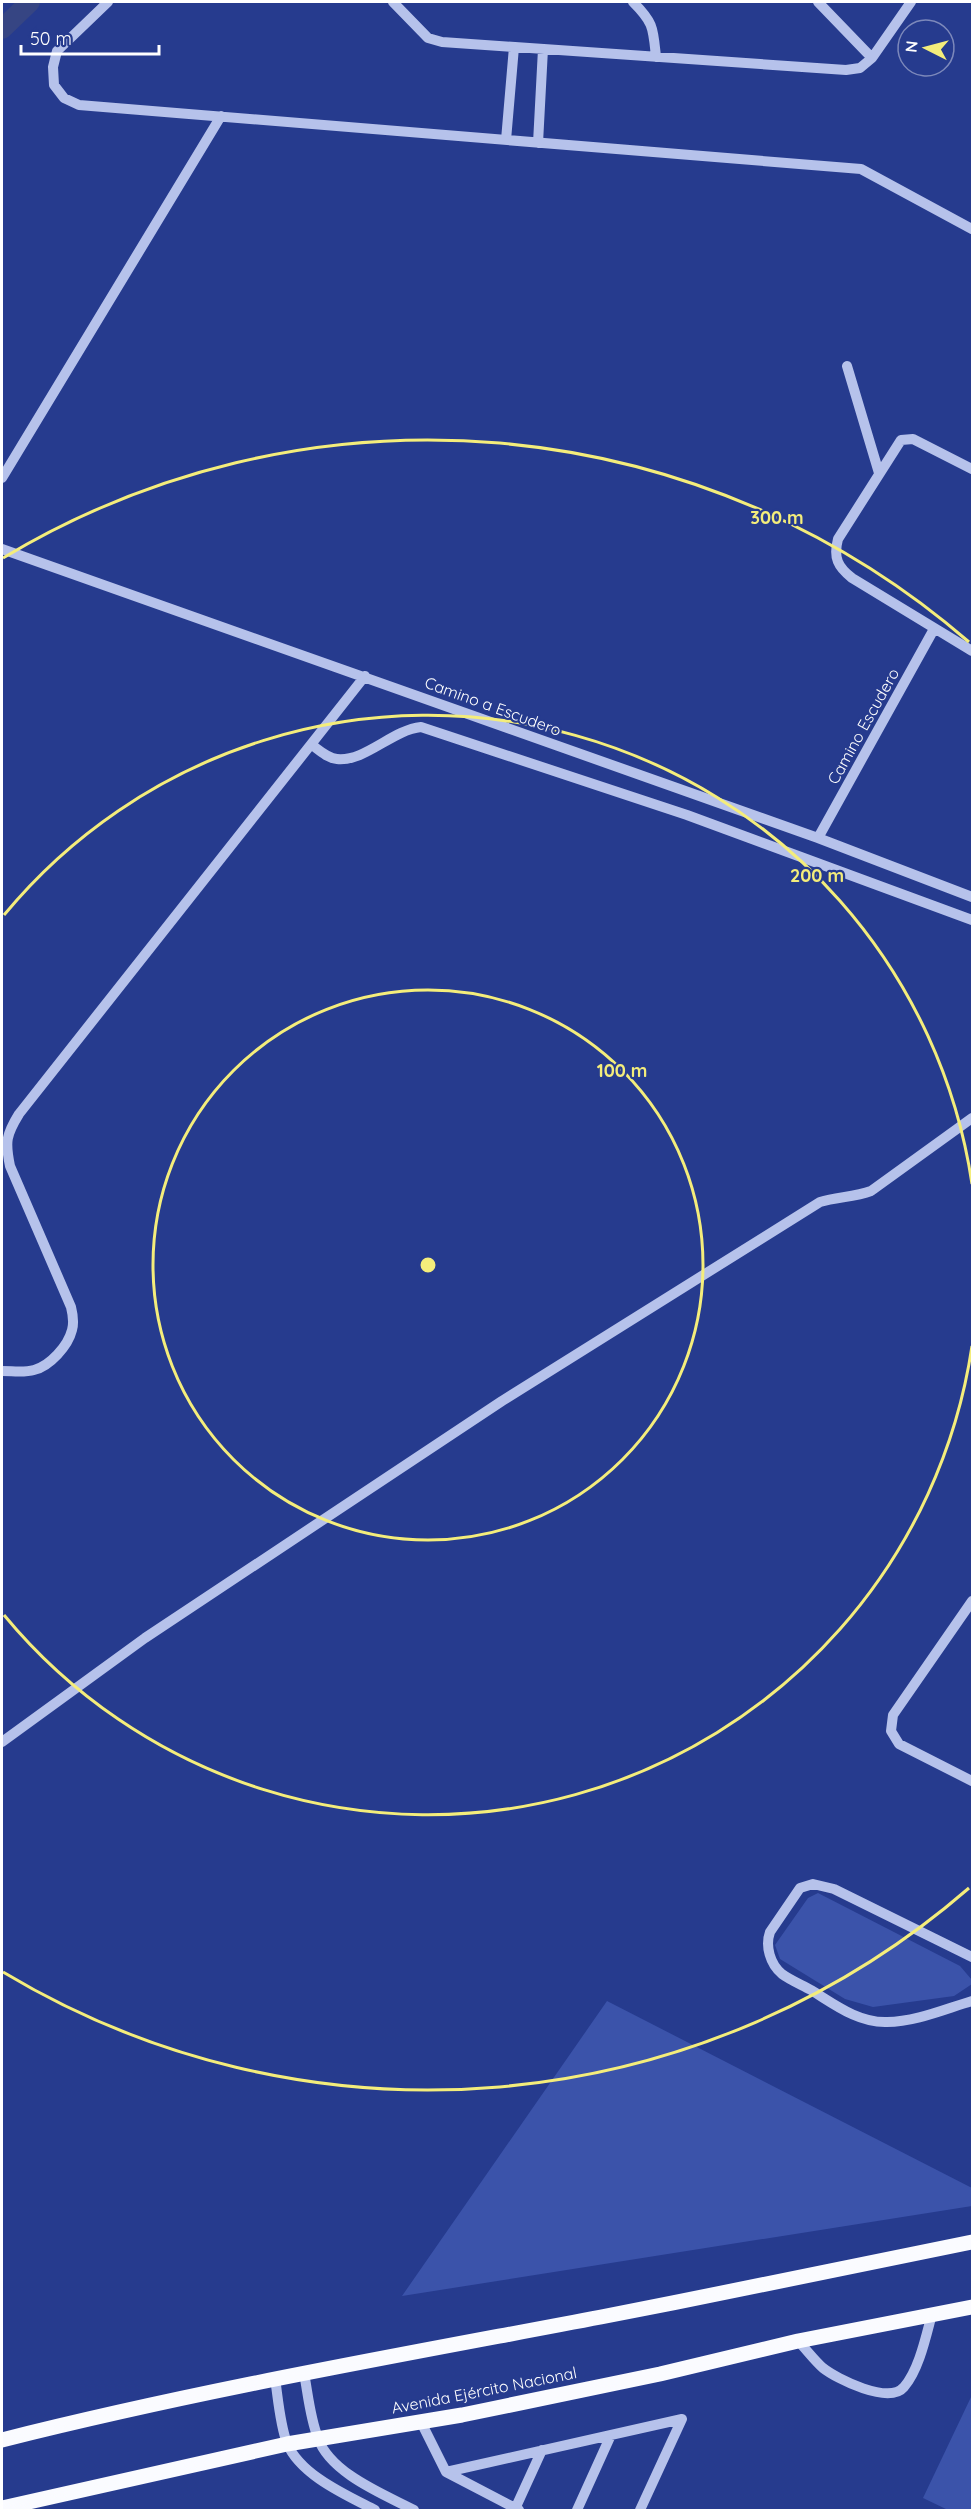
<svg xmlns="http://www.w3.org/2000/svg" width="974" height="2512" font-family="Quicksand,sans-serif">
<rect width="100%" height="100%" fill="#263b8e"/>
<path fill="#3b53aa" d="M 818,1893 L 960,1966 L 972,1980 L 972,1984 L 954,1996 L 873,2007 L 845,1999 L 780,1959 L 775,1945 L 808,1898 Z
M 607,2001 L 972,2188 L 972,2206 L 402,2296 Z
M 972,2395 L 972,2510 L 948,2510 L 923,2498 Z"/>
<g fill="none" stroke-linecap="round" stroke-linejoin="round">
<path stroke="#364583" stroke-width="20" d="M 2,29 L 30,2"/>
<path stroke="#b6c2eb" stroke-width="10" d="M 108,2 L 57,51 L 53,67 L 54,85 L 64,98 L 79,105 L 861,169 L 972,229
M 393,2 L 428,38 L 442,42 L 846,70 L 860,68 L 872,58 L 911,2
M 633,2 C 654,23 653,28 656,57
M 818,2 L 872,58
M 506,140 L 514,47
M 538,143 L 543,49
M 847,366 L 879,473
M 972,469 L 913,439 L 901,440 L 838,539 C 833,558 838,567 852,578 L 972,651
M 2,478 L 221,116
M 2,549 L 818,838 L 972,897
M 312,745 C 319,750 327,758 337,759 C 365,762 392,730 421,727 L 687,815 L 972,920
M 818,838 L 934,629
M 2,1371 C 13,1371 24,1373 34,1370 C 50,1366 68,1346 72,1330 C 74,1323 73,1315 71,1307 L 10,1166 C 5,1142 6,1135 19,1114 L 365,676
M 972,1601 L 893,1715 L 891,1731 L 899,1744 L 972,1781
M 2,1742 L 145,1638 L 502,1401 L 820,1202 C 837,1197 855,1197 871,1191 L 972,1118
M 972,1957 L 834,1889 L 813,1884 L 800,1888 L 770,1932 C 765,1946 770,1964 782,1974 C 790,1980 802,1985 811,1990 C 834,2004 858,2023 887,2022 C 915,2022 945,2009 972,2001
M 798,2341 C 806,2349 814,2360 823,2368 C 837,2379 889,2405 904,2387 C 919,2370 926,2336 932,2314
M 304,2373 C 308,2394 310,2418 318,2438 C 330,2473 383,2494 414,2510
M 275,2378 C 278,2398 280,2425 287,2443 C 300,2475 346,2495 375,2510
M 421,2422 L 446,2472 L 519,2510
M 446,2472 L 682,2419 L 640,2510
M 515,2509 L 542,2450
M 577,2510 L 611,2435"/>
<path stroke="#fafbff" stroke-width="15" d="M 2,2440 C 200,2390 401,2355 601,2317 C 725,2293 849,2268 972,2242
M 2,2508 L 287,2444 L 462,2415 L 660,2374 L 798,2341 L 972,2307"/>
</g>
<g fill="none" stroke="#f4ed7b" stroke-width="3">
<circle cx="428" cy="1265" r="275"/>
<path d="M972 1346A550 550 0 0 1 4 1615M4 915A550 550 0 0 1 972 1184"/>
<path d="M969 1888A825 825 0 0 1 3 1972M3 558A825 825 0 0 1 969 642"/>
</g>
<g text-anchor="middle" stroke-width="4.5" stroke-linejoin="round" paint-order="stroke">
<g font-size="16" fill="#fff" stroke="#263b8e">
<text transform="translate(493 706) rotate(20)" y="6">Camino a Escudero</text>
<text transform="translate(863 726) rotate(-61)" y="6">Camino Escudero</text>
<text transform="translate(484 2390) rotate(-11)" y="6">Avenida Ejército Nacional</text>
</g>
</g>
<circle cx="428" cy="1265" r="9" fill="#f4ed7b" stroke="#263b8e" stroke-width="3"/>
<g font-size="18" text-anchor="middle" font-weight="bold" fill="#f4ed7b" stroke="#263b8e" stroke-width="4.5" stroke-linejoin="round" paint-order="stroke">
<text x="777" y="524">300 m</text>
<text x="817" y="882">200 m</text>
<text x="622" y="1077">100 m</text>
</g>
<rect width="974" height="2512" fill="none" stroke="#ffffff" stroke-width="6"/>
<g transform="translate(926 48) rotate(276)"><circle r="28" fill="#263b8e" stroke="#7d89bb" stroke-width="1.5"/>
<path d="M0-4.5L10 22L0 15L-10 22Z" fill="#f4ed7b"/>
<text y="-9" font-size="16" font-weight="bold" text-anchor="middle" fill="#ffffff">N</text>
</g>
<path d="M21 45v9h138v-9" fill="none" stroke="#ffffff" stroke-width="3"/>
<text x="30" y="45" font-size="18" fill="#ffffff" stroke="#263b8e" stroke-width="4.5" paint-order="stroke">50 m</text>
</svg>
